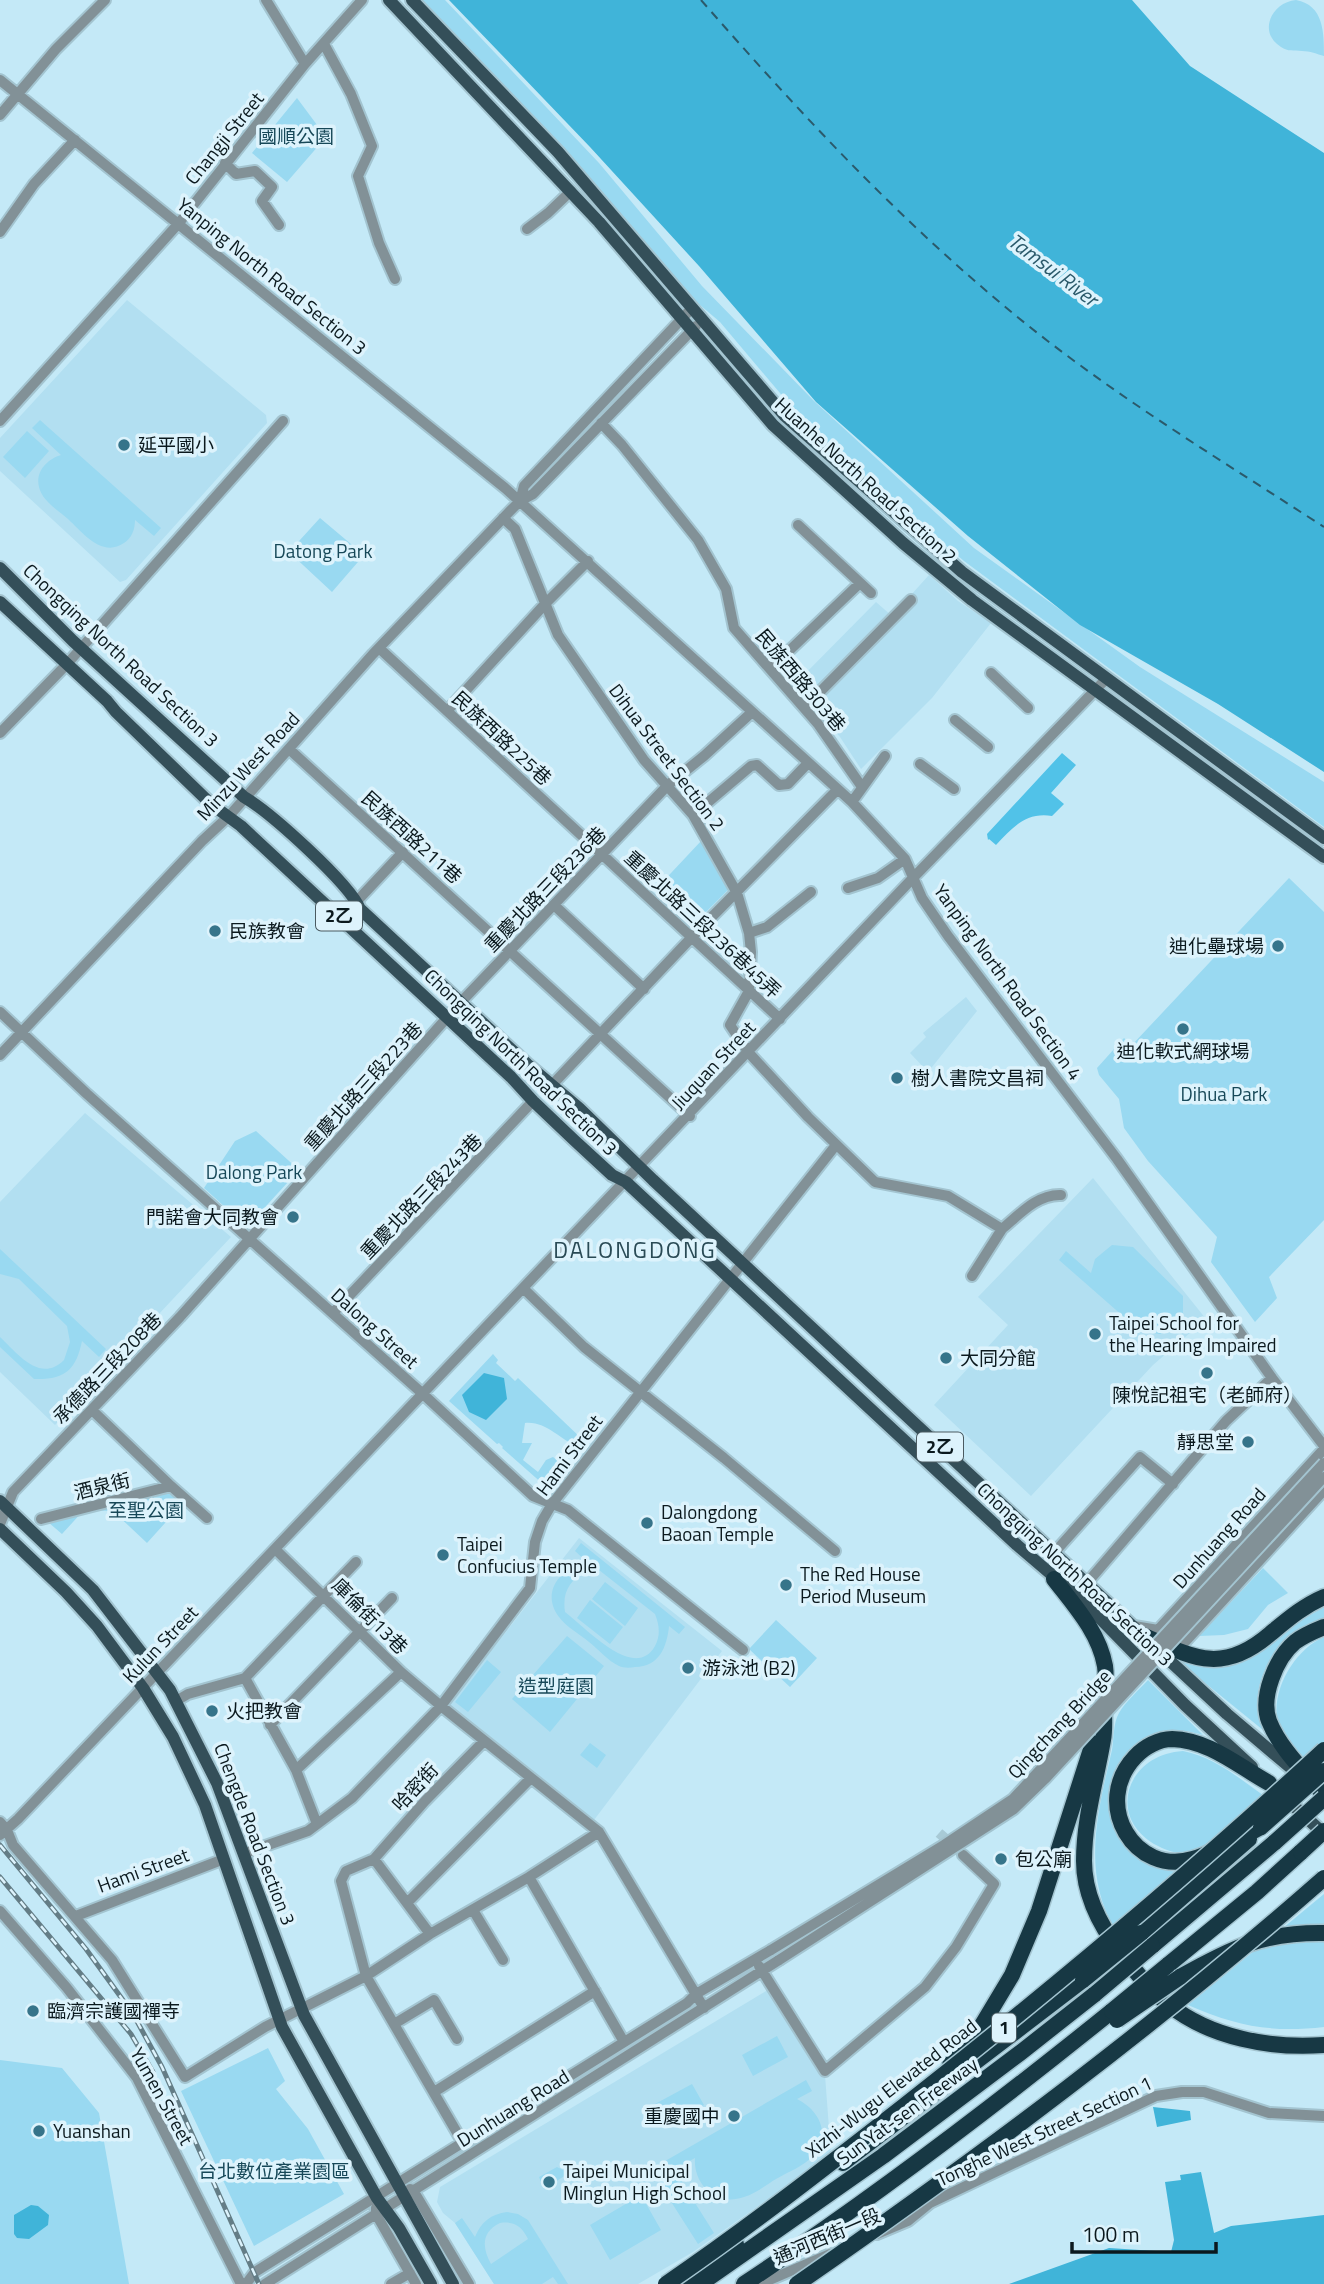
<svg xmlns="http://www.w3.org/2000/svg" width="1324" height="2284" font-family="'Titillium Web','Noto Sans TC',sans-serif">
<rect width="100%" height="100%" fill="#c4e9f7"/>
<path fill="#b2dff1" d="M 127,300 L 266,415 L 267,423 L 126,580 L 120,582 L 0,471 L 0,438 Z
M 929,575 L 958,601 L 991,623 L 932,698 L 861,769 L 840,737 L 794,685 L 876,602 L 892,616 Z
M 966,997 L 977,1011 L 928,1072 L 910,1053 L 926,1037 L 923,1033 Z
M 85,1113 L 231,1237 L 55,1425 L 0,1372 L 0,1202 Z
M 1093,1178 L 1206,1319 L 1153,1365 L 1031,1496 L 934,1405 L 1008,1325 L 978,1297 Z
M 579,1538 L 722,1651 L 594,1820 L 449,1705 Z
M 771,1988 L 825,2075 L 831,2155 L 693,2252 L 638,2284 L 494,2284 L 455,2223 L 443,2213 L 437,2202 L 440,2187 Z"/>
<path fill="#99d9f1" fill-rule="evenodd" d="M 420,0 L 445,0 L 599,163 L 702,286 L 814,401 L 974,548 L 1140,667 L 1324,782 L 1324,827 L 964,561 L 812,431 L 720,322 L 687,294 Z
M 1296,0 C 1324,5 1324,33 1324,56 C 1317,54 1310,51 1302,51 C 1294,50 1288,52 1281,47 C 1257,32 1272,2 1296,0 Z
M 297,98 L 326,137 L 287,182 L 252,153 Z
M 40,420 L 161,528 L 154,536 L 135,520 C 135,529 132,538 124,543 C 102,558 83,533 68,519 C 59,511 42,501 39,487 C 35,471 48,459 61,455 L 32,428 Z
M 27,431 L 49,451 L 25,478 L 3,457 Z
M 320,518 L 364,555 L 332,592 L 289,552 Z
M 702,840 L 730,888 L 693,925 L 656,889 Z
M 1289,878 L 1324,912 L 1324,1220 L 1269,1277 L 1277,1298 L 1255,1322 L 1211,1262 L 1217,1237 L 1148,1161 L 1124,1128 L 1119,1099 L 1099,1075 L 1097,1068 L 1124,1038 L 1132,1045 Z
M 256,1131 L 299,1170 L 247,1227 L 204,1188 L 235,1141 Z
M 1112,1245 L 1133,1247 L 1183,1296 L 1183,1314 L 1177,1325 L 1160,1334 L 1140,1331 L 1059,1260 L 1066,1251 L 1091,1273 L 1095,1259 Z
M 0,1249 L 106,1349 L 99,1357 L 82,1341 C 76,1370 65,1380 34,1379 L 0,1347 L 0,1337 C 17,1353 40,1384 64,1360 L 70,1342 L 67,1326 L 19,1279 L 0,1274 Z
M 493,1354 L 498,1360 L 496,1363 L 515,1381 L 518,1378 L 583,1440 L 578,1446 C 559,1440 547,1421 525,1423 L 522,1443 L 532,1443 L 523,1460 L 538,1472 L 546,1460 L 553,1457 L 559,1462 L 559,1468 L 544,1485 L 502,1448 L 503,1447 L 499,1443 L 497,1444 L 449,1401 Z
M 161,1482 L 184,1502 L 147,1543 L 113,1511 L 84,1510 L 62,1534 L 41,1516 L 45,1513 Z
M 581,1543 L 685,1627 L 679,1634 L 669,1626 C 667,1647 659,1667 635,1667 C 630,1668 623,1668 619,1666 C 608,1661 598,1649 589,1642 C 580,1634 566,1627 559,1617 C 540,1592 561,1567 587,1562 L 575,1551 ZM 587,1569 L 599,1570 L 655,1614 C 659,1624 661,1635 655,1646 C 635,1682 586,1628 565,1612 C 562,1591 570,1581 587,1569 Z
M 1263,1568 L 1288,1593 L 1268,1605 L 1248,1629 L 1224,1635 L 1199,1636 Z
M 605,1582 L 638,1608 L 625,1626 L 592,1599 Z
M 590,1600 L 623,1627 L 610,1644 L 577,1618 Z
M 1324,1607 L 1324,1618 C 1316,1622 1307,1625 1299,1630 C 1267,1652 1247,1693 1263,1730 L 1178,1661 L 1216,1667 L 1239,1664 L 1262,1651 L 1295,1624 Z
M 776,1620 L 817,1658 L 790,1687 L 749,1649 Z
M 567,1636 L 604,1666 L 550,1732 L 512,1699 Z
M 1324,1637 L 1324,1747 L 1306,1763 C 1296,1752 1282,1738 1278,1723 C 1270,1691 1295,1649 1324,1637 Z
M 487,1660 L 501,1672 L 468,1712 L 455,1702 Z
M 1148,1680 L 1203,1735 C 1189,1731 1169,1727 1155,1733 C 1095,1757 1092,1840 1152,1866 C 1161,1870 1173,1871 1183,1873 L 1115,1929 C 1081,1873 1098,1810 1112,1750 C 1114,1739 1113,1723 1119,1713 C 1126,1701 1138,1691 1148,1680 Z
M 590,1743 L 606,1755 L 597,1768 L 580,1755 Z
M 1183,1751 C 1215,1757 1240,1779 1267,1798 C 1244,1817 1222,1841 1193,1852 C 1183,1855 1171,1852 1162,1848 C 1105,1823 1123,1755 1183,1751 Z
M 1324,1894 L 1324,1924 L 1283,1928 Z
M 1294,1942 L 1324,1942 L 1324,2027 C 1271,2033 1236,2026 1188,2005 L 1254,1951 Z
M 777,2036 L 788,2057 L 753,2076 L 742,2055 Z
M 268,2048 L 285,2081 L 276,2089 L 308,2129 L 344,2194 L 254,2246 L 181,2091 Z
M 0,2060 L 62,2068 L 99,2113 L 129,2284 L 0,2284 Z
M 806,2080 L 812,2091 L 797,2099 C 819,2110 832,2134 813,2156 C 804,2166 788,2172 776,2179 C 766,2185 755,2194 744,2197 C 716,2207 693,2184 695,2158 L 659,2177 L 653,2168 Z
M 692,2084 L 704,2105 L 668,2125 L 655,2104 Z
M 557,2167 L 569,2173 L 544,2189 L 539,2177 Z
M 678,2176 L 714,2233 L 698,2244 L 661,2186 Z
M 641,2195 L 661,2230 L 610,2260 L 590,2225 Z
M 507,2212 L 518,2214 L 528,2220 L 568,2284 L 558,2284 L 553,2277 L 542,2284 L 494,2284 L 455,2223 L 462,2218 L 475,2237 C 481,2222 491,2214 507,2212 ZM 500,2223 C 515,2221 522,2227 528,2239 L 491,2264 C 482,2248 481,2232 500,2223 Z"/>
<path fill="#51c2e8" d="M 1062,753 L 1076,765 L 1051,793 L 1064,804 L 1052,816 C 1026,812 1013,827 996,845 L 989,839 L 988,840 L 987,834 Z"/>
<path fill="#40b4d9" d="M 449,0 L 1132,0 L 1190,66 L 1324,153 L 1324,772 L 1218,704 L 1080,625 L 968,536 L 816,402 L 699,266 L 590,147 Z
M 484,1373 L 504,1378 L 507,1399 L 486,1420 L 469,1412 L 462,1395 Z
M 1153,2107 L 1190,2111 L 1191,2120 L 1157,2127 Z
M 1201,2172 L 1214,2233 L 1231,2226 L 1324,2215 L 1324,2284 L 1009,2284 L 1109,2248 L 1171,2252 L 1174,2240 L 1165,2182 L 1181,2180 L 1180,2175 Z
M 31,2205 L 38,2206 L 49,2215 L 48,2225 L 29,2239 L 17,2238 L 14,2234 L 14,2215 Z"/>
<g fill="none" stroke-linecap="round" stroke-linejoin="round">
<path stroke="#2b5a6b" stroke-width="2" stroke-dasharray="9 7" stroke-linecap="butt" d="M 701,0 C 791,103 885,205 990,294 C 1093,383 1210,453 1324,527"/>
<path stroke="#a8cad6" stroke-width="10" stroke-dasharray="10 5" stroke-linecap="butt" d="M 939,1833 L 956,1848"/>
<g stroke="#a3c4d0" stroke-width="14">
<path id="minor" d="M 266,0 L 305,64
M 324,44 L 351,94 L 372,146 L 358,176 L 379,243 L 395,279
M 0,80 L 505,488 L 852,802 L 905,859 L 922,898 L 948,936 L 1117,1159 L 1272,1378 L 1324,1446
M 0,115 L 56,49 L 105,0
M 225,163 L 236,174 L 255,171 L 272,187 L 262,201 L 279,225
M 527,229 L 548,213 L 571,191
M 0,232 L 34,184 L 75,140
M 0,421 L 179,223 L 305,64 L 362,0
M 601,423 L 622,445 L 698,540 L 726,589 L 734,628 L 818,724 L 862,787
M 520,501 L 524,486 L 692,308
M 503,518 L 515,529 L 558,635 L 644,760 L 693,815 L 737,893 L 749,933 L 751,952 L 749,991 L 730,1025 L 749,1053 L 808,1117 L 875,1182 L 948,1196 L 1002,1229 C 1019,1215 1037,1194 1061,1195
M 798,525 L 871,593
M 379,648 L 780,1019
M 770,669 L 860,583
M 991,673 L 1028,708
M 804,708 L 911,600
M 447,711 L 545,604 L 588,561
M 955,720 L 988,747
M 0,733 L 67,664 L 283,421
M 289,749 L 690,1116
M 920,764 L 954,789
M 852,802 L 885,756
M 693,815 L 751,766 L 757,765 L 779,785 L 788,784 L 808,763
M 848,888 L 878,878 L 905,859
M 357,901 L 403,852
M 554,905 L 644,989
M 749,933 L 767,927 L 811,892
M 0,1012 L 87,1094 L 423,1394 L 533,1496 L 568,1510 L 743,1650
M 0,1055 L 202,841 L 229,816 L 373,654 L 510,511 L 520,501 L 533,494 L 696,326
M 552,1085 L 692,937 L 837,790
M 972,1276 L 1002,1229
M 524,1289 L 584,1347 L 724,1458 L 835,1551
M 333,1313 L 533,1101
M 92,1410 L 171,1486 L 207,1518
M 41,1519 L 171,1486
M 0,1524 L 13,1492 L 180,1317 L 461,1002 L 668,785 L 704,756 L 751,713
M 275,1549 L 401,1672 L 441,1706 L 599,1832 L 704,2008
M 1054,1553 L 1140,1457 L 1173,1484
M 1087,1583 L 1226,1421 L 1272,1378
M 1134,1626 L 1158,1630 L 1324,1449
M 1183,1644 L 1324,1490
M 245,1678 L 296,1770 L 317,1824
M 176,1701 L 188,1694 L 245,1678 L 356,1562
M 270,1725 L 392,1598
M 296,1770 L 401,1672
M 0,1822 L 7,1830 L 13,1845 L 112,1960 L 185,2077 L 265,2027 L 366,1976 L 430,1934 L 529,1877 L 599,1832
M 0,1835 L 18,1819 L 912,879 L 1106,679
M 245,1853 L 308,1831 L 352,1798 L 441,1706 L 530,1588 L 535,1542 L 542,1521 L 552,1504 L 836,1145
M 374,1859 L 430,1934
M 529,1877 L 624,2042
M 407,1903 L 531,1778
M 473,1910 L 503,1960
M 0,1911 L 67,1988 L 137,2078 L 241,2284
M 76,1916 L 224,1859
M 759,1966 L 825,2071 L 925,1987 L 956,1947 L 994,1884 L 963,1855
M 394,2024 L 434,2000 L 457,2039
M 434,2092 L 595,1991
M 463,2143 L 366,1976 L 341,1881 L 346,1871 L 374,1859 L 425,1801 L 484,1741
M 410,2189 L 413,2190 L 469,2284
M 376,2208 L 376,2214 L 416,2284
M 877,2234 L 908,2221 L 930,2203 L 1156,2096 L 1182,2092 L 1204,2092 L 1269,2113 L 1324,2116
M 246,2284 L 255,2272 L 687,2003 L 696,1994 L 771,1950
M 265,2284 L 779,1960
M 391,2284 L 410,2273
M 760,2284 L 830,2254"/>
</g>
<g stroke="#a3c4d0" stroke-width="16">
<path id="major" d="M 389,0 L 599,222 L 773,425 L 903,543 L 972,600 L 1324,857
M 412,0 L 558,152 L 785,416 L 962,572 L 1324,838
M 0,568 L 73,641 L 244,797 C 270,812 349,883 360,909 L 527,1064 L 579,1108 L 653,1180 L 1227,1714 L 1298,1774
M 0,602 L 107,701 L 116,712 L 211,804 L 241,826 L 511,1077 L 533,1101 L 574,1140 L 612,1175 L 626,1182 L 1017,1545 L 1086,1604 L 1185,1705 L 1252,1767
M 0,1501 L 93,1590 L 170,1690 L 217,1783 L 304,2015 L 453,2284
M 0,1529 L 66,1592 L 97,1626 L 143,1688 L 173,1737 L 205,1805 L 282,2027 L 377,2198 L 399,2228 L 431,2284
M 1283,1796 L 1324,1834"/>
</g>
<g stroke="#a3c4d0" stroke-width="19">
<path id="highway" d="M 1054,1579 C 1074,1605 1099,1632 1105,1666 C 1107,1680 1105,1694 1104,1708 C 1104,1719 1105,1730 1103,1740 C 1096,1781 1084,1819 1084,1861 C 1084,1895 1101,1927 1121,1953 C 1135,1971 1150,1990 1168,2004 C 1210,2038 1271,2049 1324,2045
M 1324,1627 C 1314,1631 1304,1635 1295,1642 C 1276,1658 1260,1697 1269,1721 C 1280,1749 1306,1773 1324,1795
M 1138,1633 C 1190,1656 1220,1677 1270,1634 C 1287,1620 1303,1606 1324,1597
M 1261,1827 C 1239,1838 1216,1852 1193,1859 C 1135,1877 1091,1804 1135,1757 C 1144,1747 1159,1739 1172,1739 C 1209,1740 1238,1766 1269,1783
M 1141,1933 L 1249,1839
M 1152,1946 L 1275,1842
M 1168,1965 L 1257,1892 L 1301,1852
M 1180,1977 C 1232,1948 1263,1932 1324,1933
M 950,2065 L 982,2025 L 1012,1975 L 1039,1911 L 1093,1743
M 843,2163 L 1083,1980
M 688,2284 L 709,2264 L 736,2244
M 700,2284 L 883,2156 L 1020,2053 L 1095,1994
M 744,2284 C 871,2200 993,2107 1112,2011"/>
</g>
<use href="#minor" stroke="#829197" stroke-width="10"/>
<use href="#major" stroke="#344f59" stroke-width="12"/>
<use href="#highway" stroke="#173844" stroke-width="16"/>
<g stroke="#647d86" stroke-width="5">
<path id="rail" d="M 0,1845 L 86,1949 L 133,2014 L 162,2067 L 259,2284
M 0,1877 L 131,2034 L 153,2072"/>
</g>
<use href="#rail" stroke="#ddf3fc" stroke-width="2.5" stroke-dasharray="8" stroke-linecap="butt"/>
<g stroke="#a3c4d0" stroke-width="14" stroke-linecap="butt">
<path id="minor-bridge" d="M 771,1950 L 944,1845 L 1013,1799 L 1324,1463
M 779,1960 L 1014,1809 L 1045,1779 L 1324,1477"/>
</g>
<g stroke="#a3c4d0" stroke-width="19" stroke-linecap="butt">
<path id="highway-bridge" d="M 1261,1827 L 1324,1771
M 1275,1842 L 1324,1798
M 1301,1852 L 1324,1831
M 1083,1980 L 1141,1933
M 1095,1994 L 1152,1946
M 1112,2011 L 1168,1965
M 1117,2020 L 1180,1977
M 666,2284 C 748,2228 826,2167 904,2106 C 1048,1993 1189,1875 1324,1750
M 797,2284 C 980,2157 1157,2025 1324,1878"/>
</g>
<use href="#minor-bridge" stroke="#829197" stroke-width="10"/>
<use href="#highway-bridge" stroke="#173844" stroke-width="16"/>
</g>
<g fill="#36748a" stroke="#ddf3fc" stroke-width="2.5">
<circle cx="124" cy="445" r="7"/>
<circle cx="215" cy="931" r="7"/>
<circle cx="1278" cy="946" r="7"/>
<circle cx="1183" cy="1029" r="7"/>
<circle cx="897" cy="1078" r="7"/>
<circle cx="293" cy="1217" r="7"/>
<circle cx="1095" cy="1334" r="7"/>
<circle cx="946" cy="1358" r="7"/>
<circle cx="1207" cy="1373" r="7"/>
<circle cx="1248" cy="1442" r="7"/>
<circle cx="647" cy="1523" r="7"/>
<circle cx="443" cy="1555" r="7"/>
<circle cx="786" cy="1585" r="7"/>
<circle cx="688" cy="1668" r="7"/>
<circle cx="212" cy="1711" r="7"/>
<circle cx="1001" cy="1859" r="7"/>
<circle cx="33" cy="2011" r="7"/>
<circle cx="734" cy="2116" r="7"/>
<circle cx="39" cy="2131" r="7"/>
<circle cx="549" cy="2182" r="7"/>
</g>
<g text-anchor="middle" stroke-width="7" stroke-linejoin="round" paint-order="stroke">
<g fill="#ddf3fc" stroke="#4a5a61" stroke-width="2">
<rect x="316" y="901.5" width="46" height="29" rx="5"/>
<rect x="917" y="1432.5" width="46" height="29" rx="5"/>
<rect x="992" y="2013.5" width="24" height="29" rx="5"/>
</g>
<g font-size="18" font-weight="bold" fill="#0b191e">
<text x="339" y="922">2乙</text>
<text x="940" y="1453">2乙</text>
<text x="1004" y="2034">1</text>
</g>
<g font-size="19" fill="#174858" stroke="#ddf3fc">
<text x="296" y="143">國順公園</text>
<text x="323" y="558">Datong Park</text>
<text x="1224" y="1101">Dihua Park</text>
<text x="254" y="1179">Dalong Park</text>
<text x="146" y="1517">至聖公園</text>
<text x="556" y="1693">造型庭園</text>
<text x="274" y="2178">台北數位產業園區</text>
</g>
<g font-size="19" fill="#0b191e" stroke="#ddf3fc">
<text transform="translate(224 138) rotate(-51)" y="7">Changji Street</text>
<text transform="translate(272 276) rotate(39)" y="7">Yanping North Road Section 3</text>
<text transform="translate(866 480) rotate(42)" y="7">Huanhe North Road Section 2</text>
<text transform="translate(121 655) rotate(43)" y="7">Chongqing North Road Section 3</text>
<text transform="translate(801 680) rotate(50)" y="7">民族西路303巷</text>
<text transform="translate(502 738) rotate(43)" y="7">民族西路225巷</text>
<text transform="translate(667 757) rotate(53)" y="7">Dihua Street Section 2</text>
<text transform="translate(248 766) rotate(-47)" y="7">Minzu West Road</text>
<text transform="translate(412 837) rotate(42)" y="7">民族西路211巷</text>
<text transform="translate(545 889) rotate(-46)" y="7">重慶北路三段236巷</text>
<text transform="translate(703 924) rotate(43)" y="7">重慶北路三段236巷45弄</text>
<text transform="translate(1008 982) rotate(54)" y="7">Yanping North Road Section 4</text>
<text transform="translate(521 1062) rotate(44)" y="7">Chongqing North Road Section 3</text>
<text transform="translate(713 1065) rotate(-47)" y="7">Jiuquan Street</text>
<text transform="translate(363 1086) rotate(-48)" y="7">重慶北路三段223巷</text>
<text transform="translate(421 1196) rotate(-46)" y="7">重慶北路三段243巷</text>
<text transform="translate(375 1328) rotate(42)" y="7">Dalong Street</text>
<text transform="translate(107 1368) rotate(-46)" y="7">承德路三段208巷</text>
<text transform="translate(569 1455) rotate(-53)" y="7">Hami Street</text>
<text transform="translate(102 1486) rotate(-14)" y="7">酒泉街</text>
<text transform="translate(1219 1538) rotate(-48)" y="7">Dunhuang Road</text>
<text transform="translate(1075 1574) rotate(43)" y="7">Chongqing North Road Section 3</text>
<text transform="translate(370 1616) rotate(45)" y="7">庫倫街13巷</text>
<text transform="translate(160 1644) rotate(-46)" y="7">Kulun Street</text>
<text transform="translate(1059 1724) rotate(-47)" y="7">Qingchang Bridge</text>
<text transform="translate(415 1787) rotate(-47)" y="7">哈密街</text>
<text transform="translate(255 1834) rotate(69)" y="7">Chengde Road Section 3</text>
<text transform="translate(143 1870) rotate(-20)" y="7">Hami Street</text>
<text transform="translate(891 2088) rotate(-38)" y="7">Xizhi-Wugu Elevated Road</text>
<text transform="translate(162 2096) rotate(61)" y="7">Yumen Street</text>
<text transform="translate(513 2108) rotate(-32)" y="7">Dunhuang Road</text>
<text transform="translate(907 2111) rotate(-36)" y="7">Sun Yat-sen Freeway</text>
<text transform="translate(1044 2131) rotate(-25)" y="7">Tonghe West Street Section 1</text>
<text transform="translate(827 2236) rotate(-23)" y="7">通河西街一段</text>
</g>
<g font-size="19" fill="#0b191e" stroke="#ddf3fc" text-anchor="start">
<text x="138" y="452">延平國小</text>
<text x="229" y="938">民族教會</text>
<text x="1264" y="953" text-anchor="end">迪化壘球場</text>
<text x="1183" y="1058" text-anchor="middle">迪化軟式網球場</text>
<text x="911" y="1085">樹人書院文昌祠</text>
<text x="279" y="1224" text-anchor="end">門諾會大同教會</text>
<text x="1109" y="1330">Taipei School for<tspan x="1109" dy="22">the Hearing Impaired</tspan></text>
<text x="960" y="1365">大同分館</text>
<text x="1207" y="1402" text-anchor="middle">陳悅記祖宅（老師府）</text>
<text x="1234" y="1449" text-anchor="end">靜思堂</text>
<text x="661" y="1519">Dalongdong<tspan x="661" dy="22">Baoan Temple</tspan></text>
<text x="457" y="1551">Taipei<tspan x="457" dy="22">Confucius Temple</tspan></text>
<text x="800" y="1581">The Red House<tspan x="800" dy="22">Period Museum</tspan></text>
<text x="702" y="1675">游泳池 (B2)</text>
<text x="226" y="1718">火把教會</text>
<text x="1015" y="1866">包公廟</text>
<text x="47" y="2018">臨濟宗護國禪寺</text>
<text x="720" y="2123" text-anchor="end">重慶國中</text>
<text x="53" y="2138">Yuanshan</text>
<text x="563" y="2178">Taipei Municipal<tspan x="563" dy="22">Minglun High School</tspan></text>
</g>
<g font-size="21" font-style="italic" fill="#2b5a6b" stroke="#ddf3fc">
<text transform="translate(1053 270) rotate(37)" y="7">Tamsui River</text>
</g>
<g font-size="23" letter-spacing="2" fill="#294a55" stroke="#ddf3fc">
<text x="635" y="1258">DALONGDONG</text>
</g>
</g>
<path d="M1072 2242v10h144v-10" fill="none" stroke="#0b191e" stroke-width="3.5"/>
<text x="1082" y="2242" font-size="21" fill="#0b191e" stroke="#ddf3fc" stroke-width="5" paint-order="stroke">100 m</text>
</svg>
